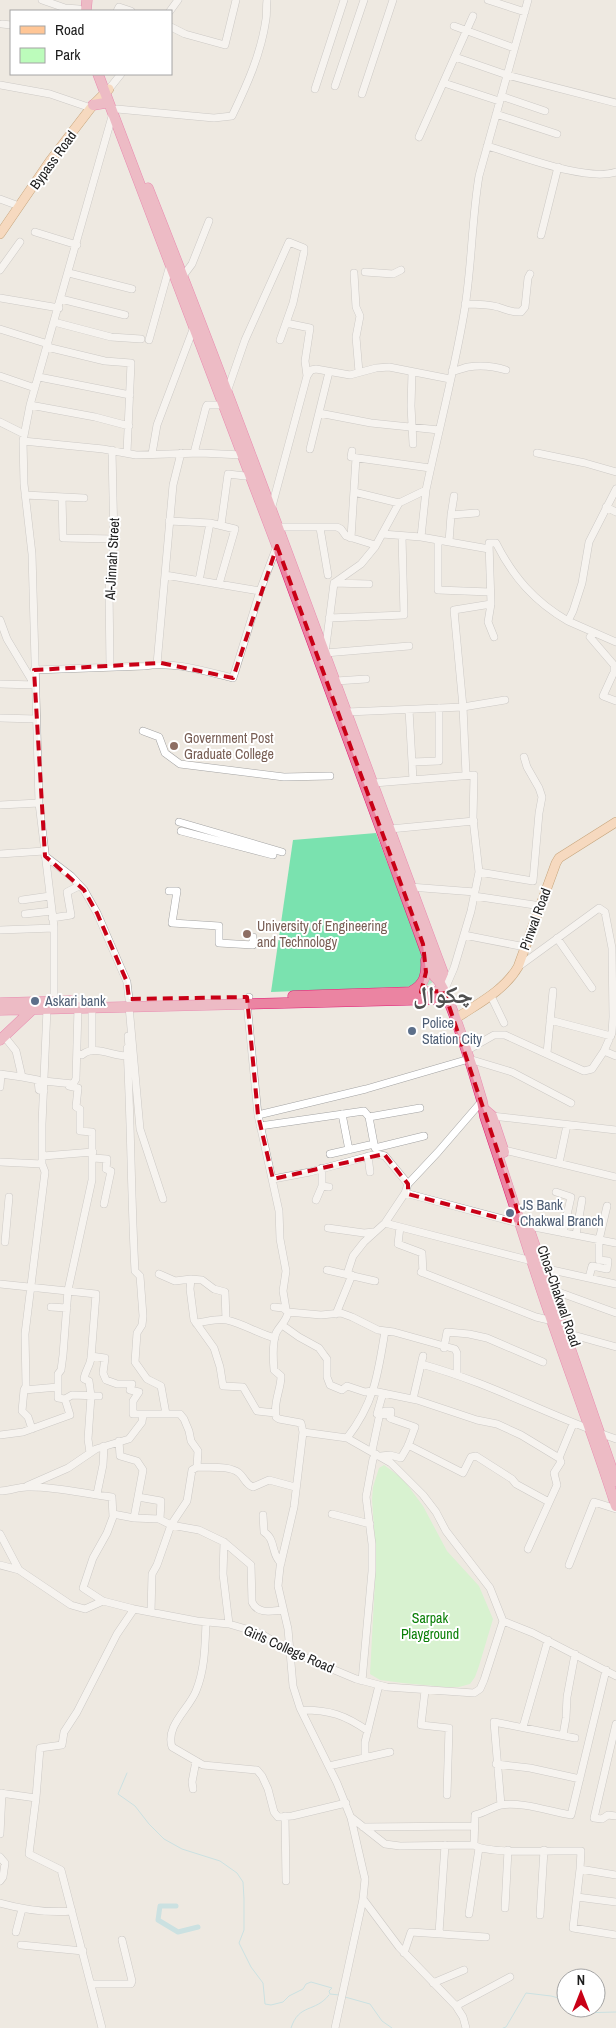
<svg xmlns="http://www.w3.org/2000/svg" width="616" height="2028" font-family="'Archivo Narrow','Noto Naskh Arabic',sans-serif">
<rect width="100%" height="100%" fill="#eee9e1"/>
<path fill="#bcfcbb" d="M 384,1465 L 403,1479 L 423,1506 L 447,1551 L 479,1586 L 493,1619 L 479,1666 L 475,1677 L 470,1684 L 459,1687 L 445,1687 L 403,1683 L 380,1680 L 370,1674 L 375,1581 L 375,1543 L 372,1499 L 373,1487 L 379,1468 Z"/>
<path fill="#7ae2af" d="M 376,833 L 433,982 L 427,986 L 271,992 L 293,840 Z"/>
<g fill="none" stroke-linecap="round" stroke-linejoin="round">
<path stroke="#9fd7df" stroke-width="1" d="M 127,1773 L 118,1794 L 135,1806 L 149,1824 L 164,1839 L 182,1849 L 220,1861 L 237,1873 L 243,1882 L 244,1899 L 244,1930 L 239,1943 L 251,1967 L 263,1983 L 265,2004 L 271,2005 L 283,2002 L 289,1996 L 303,1989 L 306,1984 L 311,1982 L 332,1988 L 329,1991 L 330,1994 L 339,1995
M 345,1997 L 370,2004 L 382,2021 L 392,2028
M 577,2008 L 579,2013 L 616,2012
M 291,2028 C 299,2003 315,2013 329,1995
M 503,2028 L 506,2027 L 526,1993 L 551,1996 L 566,2000"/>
<path stroke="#9fd7df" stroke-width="5" d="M 176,1906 L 160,1906 L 158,1920 L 178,1932 L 198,1927"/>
<g stroke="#a3a3a3" stroke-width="8">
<path id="minor" d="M 42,0 L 65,8 L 79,9
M 488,0 L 525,12
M 117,11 L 119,7 L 131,11
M 170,11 L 178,0
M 2,24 L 11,25
M 454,26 L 514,48
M 171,27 L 185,34 L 225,45 L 236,0
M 455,57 L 507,75 L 616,103
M 444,83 L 499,101
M 0,85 L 50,94 L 91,108
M 335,86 L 364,0
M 109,89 L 121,74
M 315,89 L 344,0
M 362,94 L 393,0
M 501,96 L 545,111
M 117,109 L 214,118 L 232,116 C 247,85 261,54 266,19 C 267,13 266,7 267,0
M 496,114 L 557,134
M 419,137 L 473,16
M 487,146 C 519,155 585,182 616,172
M 0,199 L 19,206
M 35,232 L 77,245
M 541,235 L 558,167
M 0,270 L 20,242
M 365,272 L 393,274 L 401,270
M 69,273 L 132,289
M 354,273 L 356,307 L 360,316 L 356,337 L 359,372
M 183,276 L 192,264 L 209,221
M 0,298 L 59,308
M 61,299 L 125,315
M 465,304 C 477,304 487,304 498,307 C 508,310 509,312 521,312 L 525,307 L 528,278 L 530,274
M 54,322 L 111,337 L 141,339
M 0,329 L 48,344
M 149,340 L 170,265
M 47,347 L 105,361 L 131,363 L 127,452
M 452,371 C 458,371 462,368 468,367 C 481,365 493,366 506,370
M 412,372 L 411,406 L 413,444
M 0,376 L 35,388
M 307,376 L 311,370 L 316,369 L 350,375 L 376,368 L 389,367 L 450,379
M 39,377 L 130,395
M 227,392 L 245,340 L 289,242 L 304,248 L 304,252 L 293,303 L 280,340
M 30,405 L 95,417 L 129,426
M 319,413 L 371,423 L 439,430
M 0,422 L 24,434
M 23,441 L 103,449 L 136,455 L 201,453 L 242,455
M 310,449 L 329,372
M 352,451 L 351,457 L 430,468
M 194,453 L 206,407 L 207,405 L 223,405
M 537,453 L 585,463 L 616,472
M 152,454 L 157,425 L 194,327
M 426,490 C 438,433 453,376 463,319 C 472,272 471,224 479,176 L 528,0
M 354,492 L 399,503
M 25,495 L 84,498
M 62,497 L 63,538 L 114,539
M 606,507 L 616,512
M 271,510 L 307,376 L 305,361 L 310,328 L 286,323
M 451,515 L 454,496
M 169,521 L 210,523 L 235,529 L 219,584
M 221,525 L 228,474 L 245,476
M 277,527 L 337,527 L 341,529 L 346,536 L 375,545
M 320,528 L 328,575
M 382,534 L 421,537 L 489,549
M 351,538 L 356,458
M 438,540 L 438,590 L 490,592
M 449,542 L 451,515 L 476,513
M 165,575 L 260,591
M 199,581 L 210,523
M 334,583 L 369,584
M 329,618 L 404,615 L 402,536
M 0,620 L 7,639 L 34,684
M 568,621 L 616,642
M 494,637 L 488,622 L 491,604 L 489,543 L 496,543 C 513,577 535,602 568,621 L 573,611 L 582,583 L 589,542 L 616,489
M 590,637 L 614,665 L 614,672 L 603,696 L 616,701
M 409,646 L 325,653 L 334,583 L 361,564 L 375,547 L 399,503 L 426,490 L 421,537
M 157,664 L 173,485 L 181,453
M 110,667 L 109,589 L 114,543 L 112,450
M 34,670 L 144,666 C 174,661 204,671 233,678 L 261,588 L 277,546
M 336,681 L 366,679
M 0,684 L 35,685
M 409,710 L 412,762
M 347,712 L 463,707 L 505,700
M 0,718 L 36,719
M 143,731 L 159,737 L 165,753 L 180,764 L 284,777 L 330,776
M 466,775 L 463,707 L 454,610 L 491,604
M 413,780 L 412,762 L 439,761 L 439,708
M 374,783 L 474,775 L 473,819 L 479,872 L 471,911 L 454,968 L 444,991
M 0,805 L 39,803
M 179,822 L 282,852
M 390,829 L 474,821
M 181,831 L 273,855
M 0,854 L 44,851
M 45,856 L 71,876 L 84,890 L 97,913 L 127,982 L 129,999
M 479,872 L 533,881 L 539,813 L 542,797 L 539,788 L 527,767 L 524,757
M 410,887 L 475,892
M 169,891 L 177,891 L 172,923 L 219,926 L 219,943 L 253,945 L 253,937
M 474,896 L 541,906
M 22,900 L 50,896
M 25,914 L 52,911
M 52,918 L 71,915 L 67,892 L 79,886
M 0,930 L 54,928
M 464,935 L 525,947
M 557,938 L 592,988
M 491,996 L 504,1023
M 249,997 L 247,1003 L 258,1115 L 279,1211 L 280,1239 L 286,1271 L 283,1291 L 286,1309
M 54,1002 L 54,927 L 39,803 L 32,554 L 24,484 L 23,441 L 30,405 L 113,113
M 129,1006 L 140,1129 L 163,1199
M 47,1009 L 42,1124 L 42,1164 L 45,1172 L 25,1334 L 26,1386 L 24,1390 L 58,1387 L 58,1398 L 65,1399 L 72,1395 L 99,1396
M 550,1020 L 611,1036
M 4,1036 L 16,1051 L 22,1077 L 38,1080 L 39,1090 L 44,1091
M 131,1036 L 128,1036 L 129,1047 L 127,1048 C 131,1123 131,1197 135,1271 L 140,1276 L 143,1316 L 142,1325 L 137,1333 L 135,1362 L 147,1379 L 161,1386 L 166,1414
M 92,1051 L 92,1007
M 466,1051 L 494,1035 L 505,1035 L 584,1071 L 592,1069 L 604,1051 L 612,1033 L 613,1017 L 612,948 L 605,912 L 599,908 L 518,967
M 604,1051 L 616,1056
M 77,1053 L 82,1055 C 94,1044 114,1057 127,1056
M 547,1053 L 553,991
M 0,1074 L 22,1077
M 44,1081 L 73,1084 L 76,1079 L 78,1008
M 0,1087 L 1,1074
M 342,1114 L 349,1150
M 258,1115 L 366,1089 L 469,1059 L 512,1072 L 571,1103
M 492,1116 L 616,1130
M 260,1126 L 364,1111 L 369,1117 L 420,1108
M 374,1144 L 375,1148 L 424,1136
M 504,1150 L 616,1177
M 330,1154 L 374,1144 L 369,1117
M 43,1156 L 93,1152
M 368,1156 L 370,1172
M 93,1158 L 107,1159 L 106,1169 L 111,1171 L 104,1204
M 0,1162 L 42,1164
M 559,1163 L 567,1125
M 322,1168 L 322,1186 L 329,1187
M 273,1179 L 310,1172 L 377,1154 L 385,1156 L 408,1184
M 556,1192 L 571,1197 L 563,1233
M 405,1193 L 522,1224
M 316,1200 L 322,1186
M 385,1223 L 532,1261
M 529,1226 L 616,1243
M 400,1227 L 398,1244 L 422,1253 L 423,1273
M 328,1228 L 364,1233 L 374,1232
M 576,1235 L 582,1200
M 5,1242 L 9,1197
M 543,1268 L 616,1284
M 327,1270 L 375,1281
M 421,1272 L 536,1317 L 553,1321
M 159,1274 L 175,1281 L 191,1279 L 202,1280 L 214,1289 L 225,1292 L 226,1320
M 347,1274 L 353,1256 L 364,1242 L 385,1223 L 405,1193 L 408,1184 L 438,1152 L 482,1101
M 589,1278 L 592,1266 L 607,1269 L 608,1261 L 599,1260 L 599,1240 L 607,1206
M 191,1279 L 190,1289 L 194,1320 L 214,1348 L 220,1367 L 223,1386 L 243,1387 L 257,1411 L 275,1413
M 0,1284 L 96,1294 L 91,1358 C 90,1366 85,1371 84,1379 L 89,1381 L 91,1396 L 88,1439 L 90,1453
M 550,1289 L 616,1313
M 51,1307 L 67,1308
M 274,1307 L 283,1308 L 288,1312 L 321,1315 L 341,1313 L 352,1317 L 378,1330 L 394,1332 L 455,1349 L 457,1353 L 457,1374
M 288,1312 C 287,1321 280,1325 276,1333 C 272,1344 273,1358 274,1370 L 281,1376 C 281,1390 273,1402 276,1417 L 279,1419 L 301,1423 L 303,1432
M 336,1314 L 352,1275
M 196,1323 C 206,1322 217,1318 227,1320 C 244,1324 259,1334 275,1338
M 282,1325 L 299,1337 L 319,1348 L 324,1355 L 327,1359 L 327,1377 L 330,1385 L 342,1390 L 347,1386 L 365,1392 L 373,1391 L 417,1400 L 477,1420 L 497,1424 L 521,1435 L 559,1458
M 566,1333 L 616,1347
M 444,1348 L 447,1332 L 469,1334 L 487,1338 L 543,1362
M 91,1356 L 105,1358 L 103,1373 L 106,1380 L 117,1384 L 132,1384 L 130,1390 L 139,1392 L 133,1401 L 133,1414 L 180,1414 L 184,1419 L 189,1431 L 191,1441 L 198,1451 L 197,1467 L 192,1470 L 187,1501 L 171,1525 L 157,1565 L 152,1574 L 151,1612
M 421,1364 C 488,1382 550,1416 616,1439
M 58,1387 L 58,1374 L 61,1370 L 63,1355 L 68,1290 L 92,1180 L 92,1132 L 80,1131 L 80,1109 L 76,1107 L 78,1088 L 69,1086 L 69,1084
M 24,1390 L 22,1411 L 28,1417 L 32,1429
M 413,1399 L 423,1356
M 377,1414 L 383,1393
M 0,1435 L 23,1432 L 70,1415 L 65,1399
M 347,1438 C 375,1402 378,1373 385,1331
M 119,1441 L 120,1456 L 137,1461 L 143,1470 L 134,1518
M 408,1445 L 463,1473 L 471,1457 L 476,1456 L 512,1479 L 516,1484 L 549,1502
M 372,1451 L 380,1413 L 385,1415 L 385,1411 L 391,1411 L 390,1418 L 392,1419 L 415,1427 L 408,1446 L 401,1458 L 390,1455 L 381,1456
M 197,1467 C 209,1468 229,1465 239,1473 C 245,1478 245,1484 253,1487 L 269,1480 L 295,1487
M 27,1486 L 68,1468 L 96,1449 L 129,1439 L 142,1422 L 143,1414
M 0,1491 C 9,1491 18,1487 27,1487 C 55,1486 85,1494 112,1497 L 113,1517 L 107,1533 L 93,1558 L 83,1588 L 103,1601
M 97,1494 L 103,1465 L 104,1446
M 138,1497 L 161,1501 L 160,1519
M 113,1514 L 134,1518 L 159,1519 L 171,1525 L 199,1530 L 224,1542 L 251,1565 L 252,1602 C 258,1615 272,1611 283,1610
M 332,1514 L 370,1524
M 263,1515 L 264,1532 C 276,1539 271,1555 281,1563
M 0,1534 L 19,1570 L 71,1605 L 85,1609 L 103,1601 L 134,1609 L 197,1621 L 229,1624 L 260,1633 L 289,1651 L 356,1679 L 387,1687 L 474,1693 L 480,1689 L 484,1680 L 503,1621
M 224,1542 L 223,1574 L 229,1624
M 528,1549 L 557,1485 L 554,1473 L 561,1462 L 559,1458 L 573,1424
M 0,1565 L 19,1570
M 569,1565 L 594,1502 L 616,1509
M 206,1622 C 205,1646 205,1669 196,1691 C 189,1709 165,1726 172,1747 L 203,1765 L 257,1770 L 262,1776 L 268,1789 L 274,1812 L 278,1817 L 292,1816 L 346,1803
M 362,1681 L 372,1571 L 372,1544 L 366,1497 L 373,1459 L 376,1454
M 425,1691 L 421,1725 L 449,1728 L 447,1795
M 302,1710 C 330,1710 345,1715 368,1731
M 616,1724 L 594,1818 L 602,1819 L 608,1815 L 616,1816
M 523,1727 L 548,1640
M 563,1735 L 566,1718 L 567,1697 L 575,1654
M 365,1758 L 365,1742 L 379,1685
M 496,1764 L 530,1768 L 580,1779
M 329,1766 L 390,1752
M 193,1789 L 192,1782 L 196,1761
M 0,1793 L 36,1798
M 501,1805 L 494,1722 L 575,1738
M 285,1816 L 286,1881
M 352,1818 L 385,1844 L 400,1846 L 474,1845 L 475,1815 C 485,1813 492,1807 501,1805 C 520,1801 552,1812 571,1815 L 606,1670
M 363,1827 L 474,1826
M 0,1834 L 2,1793
M 474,1845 C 489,1855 559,1850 581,1851 L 580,1869 L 616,1875
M 0,1857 L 5,1863 L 3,1877 L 0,1881
M 580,1869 L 573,1928 L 616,1935
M 577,1897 L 616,1902
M 363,1899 L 399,1947 L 456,2006 L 463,2017 L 466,2028
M 0,1903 C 25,1910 47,1913 72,1911
M 505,1908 L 508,1850
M 469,1914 L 479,1848
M 540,1915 L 544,1850
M 16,1932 L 22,1909
M 439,1933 L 445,1845
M 21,1945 L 83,1951
M 404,1953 L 411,1932 L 486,1937
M 433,1983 L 464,1970
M 91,1984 L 131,1984 L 132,1981 L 122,1940
M 456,2006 L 510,1977
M 102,2028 L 61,1870 L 29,1854 L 36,1798 L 40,1748 L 62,1745 L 64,1732 L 77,1712 L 117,1634 L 134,1609
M 335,2028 L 363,1899 L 365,1879 L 351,1818 L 337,1783 L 300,1708 L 293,1686 L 288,1629 L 278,1586 L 280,1567 L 294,1507 L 303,1432 L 347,1438 L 391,1463 L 423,1495 L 436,1512 L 446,1531 L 490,1588 L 503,1621 L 533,1633 L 616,1676"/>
</g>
<g stroke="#955300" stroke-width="10">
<path id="major" d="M 0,234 L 50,161 L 93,105 L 109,89
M 455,1019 C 477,1004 504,991 518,967 L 556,863 L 559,858 L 616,822"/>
</g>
<g stroke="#e01a74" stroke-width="11">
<path id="highway" d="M 86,11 L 87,0
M 98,74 L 277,546 L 415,922 L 435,977 C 448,986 476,1080 482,1101 L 485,1117 C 501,1165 517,1213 532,1261 C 558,1343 590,1424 616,1506
M 93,105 L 105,103 L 109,104
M 148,188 C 251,448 345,711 443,973 L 440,980
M 412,991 C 425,984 427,974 426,960
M 293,996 L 444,991
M 0,1003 L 71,1001
M 0,1010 L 447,999
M 0,1040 L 34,1008
M 485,1110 L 492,1116 L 504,1152
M 530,1232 L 616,1481"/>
</g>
<use href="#minor" stroke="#fff" stroke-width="7"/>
<use href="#major" stroke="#ffc696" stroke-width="9"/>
<use href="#highway" stroke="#eb84a2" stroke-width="10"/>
</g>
<path d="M0 0H616V2028H0ZM 277,546 L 423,944 L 426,972 L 421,992 L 444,991 L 522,1224 L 408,1194 L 408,1184 L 384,1154 L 273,1179 L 258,1115 L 247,997 L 129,999 L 127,982 L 97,913 L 84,890 L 45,856 L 34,670 L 161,663 L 233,678 Z" fill="#eee9e1" fill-opacity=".55" fill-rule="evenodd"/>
<path fill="none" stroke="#c90016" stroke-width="4" stroke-dasharray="10 6" stroke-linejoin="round" d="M 277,546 L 423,944 L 426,972 L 421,992 L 444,991 L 522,1224 L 408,1194 L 408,1184 L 384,1154 L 273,1179 L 258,1115 L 247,997 L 129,999 L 127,982 L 97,913 L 84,890 L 45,856 L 34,670 L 161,663 L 233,678 Z"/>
<g fill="#8d6e63" stroke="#fff" stroke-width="2">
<circle cx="174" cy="746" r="5"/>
<circle cx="247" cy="934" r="5"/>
</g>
<g fill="#5c6f8a" stroke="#fff" stroke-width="2">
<circle cx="35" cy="1001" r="5"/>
<circle cx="412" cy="1031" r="5"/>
<circle cx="510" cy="1213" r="5"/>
</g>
<g text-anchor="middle" stroke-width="4" stroke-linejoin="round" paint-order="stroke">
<g font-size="14" fill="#1c1c1c" stroke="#fff">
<text transform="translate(53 160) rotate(-54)" y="5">Bypass Road</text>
<text transform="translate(112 559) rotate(-87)" y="5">Al-Jinnah Street</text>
<text transform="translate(535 919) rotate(-70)" y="5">Pinwal Road</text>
<text transform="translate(559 1296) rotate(71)" y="5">Choa-Chakwal Road</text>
<text transform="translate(289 1649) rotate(24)" y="5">Girls College Road</text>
</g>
<g font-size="14" fill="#785e54" stroke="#fff" text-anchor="start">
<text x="184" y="743">Government Post<tspan x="184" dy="16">Graduate College</tspan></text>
<text x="257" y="931">University of Engineering<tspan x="257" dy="16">and Technology</tspan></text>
</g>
<g font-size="14" fill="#4e5e75" stroke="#fff" text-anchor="start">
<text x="45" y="1006">Askari bank</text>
<text x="422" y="1028">Police<tspan x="422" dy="16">Station City</tspan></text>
<text x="520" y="1210">JS Bank<tspan x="520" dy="16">Chakwal Branch</tspan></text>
</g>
<g font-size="14" fill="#097f06" stroke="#fff">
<text x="430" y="1623">Sarpak<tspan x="430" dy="16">Playground</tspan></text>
</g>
<g font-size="24" font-weight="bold" fill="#4f4f4f" stroke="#fff">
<text x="443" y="1003">چکوال</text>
</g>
</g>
<rect x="10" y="10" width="162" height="65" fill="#ffffff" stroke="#a4a4a4"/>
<rect x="20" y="26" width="25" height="8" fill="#ffc696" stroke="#a4a4a4"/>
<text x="55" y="35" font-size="15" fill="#1c1c1c">Road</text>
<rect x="20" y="48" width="25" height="15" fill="#bcfcbb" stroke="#a4a4a4"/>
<text x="55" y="60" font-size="15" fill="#1c1c1c">Park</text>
<g transform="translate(581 1993)"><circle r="24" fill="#ffffff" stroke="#a4a4a4"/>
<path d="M0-4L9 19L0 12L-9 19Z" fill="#c90016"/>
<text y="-8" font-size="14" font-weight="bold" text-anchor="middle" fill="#1c1c1c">N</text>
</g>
</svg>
